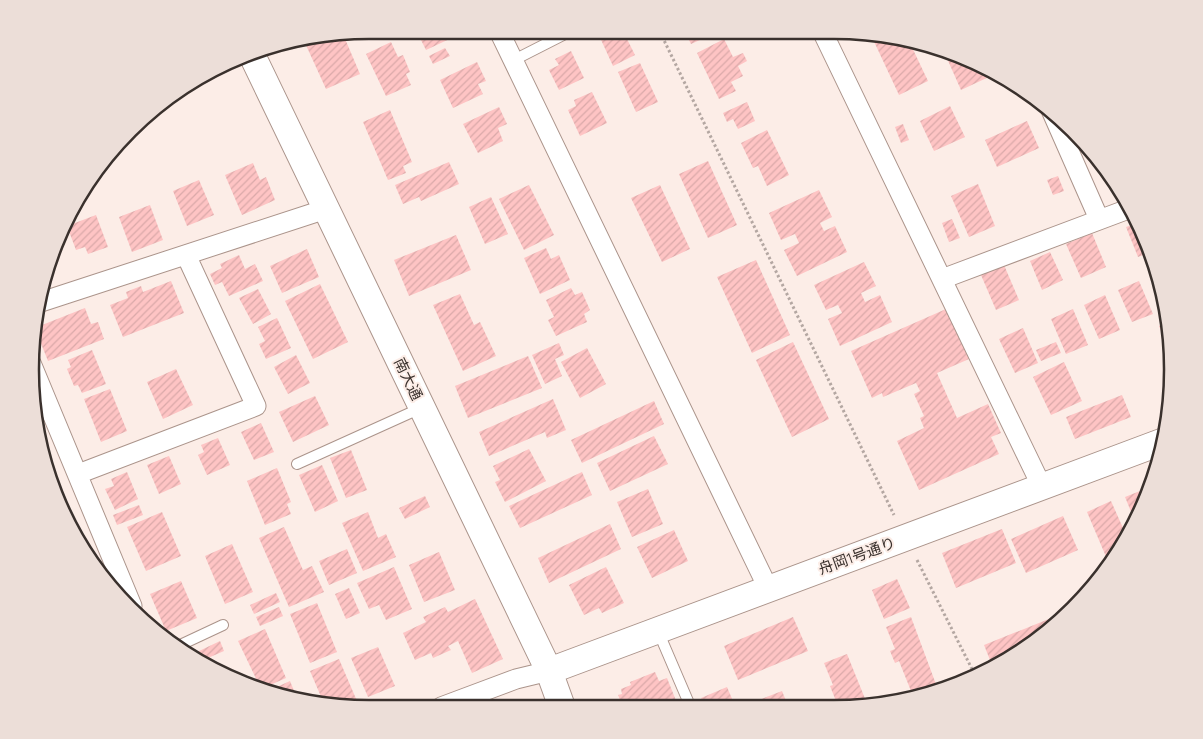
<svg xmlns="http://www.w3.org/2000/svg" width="1203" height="739" font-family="Quicksand,'Noto Sans JP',sans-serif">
<defs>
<pattern id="building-hatch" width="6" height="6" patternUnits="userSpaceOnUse" patternTransform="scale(1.25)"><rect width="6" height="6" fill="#fec4c4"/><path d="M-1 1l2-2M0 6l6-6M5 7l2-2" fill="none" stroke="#daa9a9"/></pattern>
</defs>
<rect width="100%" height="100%" fill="#fcede7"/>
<path fill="url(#building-hatch)" d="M 416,30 L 458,31 L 460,34 L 426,50 Z
M 597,31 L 623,31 L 635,55 L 613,66 Z
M 685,32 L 718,32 L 691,44 Z
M 870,33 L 909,41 L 928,81 L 899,95 Z
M 343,34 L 360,74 L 326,89 L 305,43 L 315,39 Z
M 724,39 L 733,57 L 743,53 L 747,61 L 738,66 L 743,76 L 731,82 L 736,91 L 719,99 L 697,53 Z
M 391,42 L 398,57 L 403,55 L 410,72 L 406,74 L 411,85 L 386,96 L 366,54 Z
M 445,48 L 450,56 L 433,64 L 429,56 Z
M 571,51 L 584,78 L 559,90 L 549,70 L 559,65 L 555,59 Z
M 949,52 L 963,56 L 991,72 L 993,75 L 961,90 L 945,54 Z
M 477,62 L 486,81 L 478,84 L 483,94 L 453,108 L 440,80 Z
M 640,63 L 658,102 L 636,112 L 618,72 Z
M 592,92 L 607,123 L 580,136 L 568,110 L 576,106 L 574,100 Z
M 747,102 L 755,121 L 738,129 L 733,119 L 727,122 L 723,113 Z
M 950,106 L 965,137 L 934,151 L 920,121 Z
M 499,107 L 507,124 L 498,128 L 503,141 L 478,153 L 463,124 Z
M 390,110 L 412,162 L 403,166 L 406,173 L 388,180 L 363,122 Z
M 1027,121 L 1039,148 L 997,167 L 985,140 Z
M 903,124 L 909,140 L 901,143 L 895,127 Z
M 767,130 L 789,175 L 767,186 L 758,166 L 753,168 L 741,143 Z
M 708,161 L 737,225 L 708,238 L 679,174 Z
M 449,162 L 459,184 L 421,201 L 419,197 L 403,204 L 395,185 Z
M 253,163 L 260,180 L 266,177 L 275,200 L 242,215 L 225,175 Z
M 1106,170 L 1121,190 L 1115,193 Z
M 1058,176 L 1064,191 L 1053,195 L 1047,180 Z
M 199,180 L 214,215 L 187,226 L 173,191 Z
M 978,184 L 995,226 L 969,237 L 951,196 Z
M 529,185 L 554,235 L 524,250 L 499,199 Z
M 660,185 L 690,249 L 662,262 L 631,198 Z
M 819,190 L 832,217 L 820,223 L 824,231 L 835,226 L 847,252 L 797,276 L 784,250 L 799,243 L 795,234 L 781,240 L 769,213 Z
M 491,197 L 508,234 L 485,244 L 469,207 Z
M 150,205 L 163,240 L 132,252 L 119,217 Z
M 96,215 L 108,247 L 88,254 L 85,247 L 76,250 L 67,226 Z
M 952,219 L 960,238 L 949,242 L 942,223 Z
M 1138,223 L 1151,252 L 1138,257 L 1126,227 Z
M 1092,233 L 1106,267 L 1081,278 L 1066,244 Z
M 456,235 L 471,270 L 409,296 L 394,260 Z
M 546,248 L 551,259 L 559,255 L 570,280 L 540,294 L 524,258 Z
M 307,249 L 319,277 L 282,293 L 270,266 Z
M 1050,252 L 1063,280 L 1042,290 L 1030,261 Z
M 239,255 L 245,269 L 255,264 L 263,281 L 229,296 L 222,282 L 215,285 L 210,274 L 222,268 L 220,264 Z
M 756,260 L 790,335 L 752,353 L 717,277 Z
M 864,262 L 876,286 L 861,293 L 865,302 L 880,295 L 892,322 L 840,346 L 828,319 L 842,313 L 838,305 L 826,310 L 814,285 Z
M 1004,265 L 1019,300 L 996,310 L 981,275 Z
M 1159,276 L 1167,310 L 1164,311 L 1151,279 Z
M 171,281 L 184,313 L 123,337 L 110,305 L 128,298 L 126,292 L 141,286 L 143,292 Z
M 1139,281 L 1153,314 L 1132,322 L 1118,290 Z
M 320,284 L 348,342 L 313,359 L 285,301 Z
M 571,288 L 575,295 L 582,292 L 590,310 L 584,314 L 587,322 L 556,336 L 548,320 L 554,317 L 546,300 Z
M 258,289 L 271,314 L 253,324 L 239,298 Z
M 460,294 L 474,325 L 480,322 L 496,356 L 463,371 L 433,305 Z
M 1105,295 L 1120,330 L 1099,339 L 1084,305 Z
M 85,308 L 91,324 L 98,322 L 104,339 L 48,361 L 36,331 L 37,327 Z
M 946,309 L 969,359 L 937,373 L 957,418 L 988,404 L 1001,433 L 991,437 L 999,454 L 919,490 L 897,441 L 924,428 L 920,418 L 924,416 L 914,394 L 920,391 L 916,383 L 883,397 L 882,393 L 872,398 L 851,351 Z
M 1073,309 L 1088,345 L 1066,354 L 1051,319 Z
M 277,318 L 291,348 L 266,359 L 259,344 L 265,341 L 258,327 Z
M 1169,321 L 1170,325 L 1171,353 L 1159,326 Z
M 1023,328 L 1038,363 L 1015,373 L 999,339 Z
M 793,342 L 829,419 L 792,437 L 756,360 Z
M 1056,342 L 1061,353 L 1041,361 L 1036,350 Z
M 559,343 L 564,355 L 555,359 L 562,376 L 545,384 L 532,355 Z
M 587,348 L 606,384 L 580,398 L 561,362 Z
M 92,350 L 106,384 L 82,393 L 78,385 L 74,386 L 67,369 L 71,367 L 68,360 Z
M 296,355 L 310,383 L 288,394 L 274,367 Z
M 528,356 L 542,388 L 468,418 L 455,386 Z
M 1064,362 L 1082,401 L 1051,415 L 1033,377 Z
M 176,369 L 193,405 L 163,419 L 147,382 Z
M 110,389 L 127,431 L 101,442 L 84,399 Z
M 1122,395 L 1131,417 L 1075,439 L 1066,417 Z
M 315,396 L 329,425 L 293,442 L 279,412 Z
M 553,399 L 566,430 L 547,438 L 545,432 L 489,456 L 479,432 Z
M 654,401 L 664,424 L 582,463 L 571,440 Z
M 261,423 L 274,452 L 254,460 L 241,432 Z
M 654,436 L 668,464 L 610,491 L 597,463 Z
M 218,438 L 230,465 L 207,475 L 198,455 L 204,452 L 201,445 Z
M 529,449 L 546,481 L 505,502 L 495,482 L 500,480 L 493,466 Z
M 351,450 L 367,490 L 346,498 L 330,458 Z
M 169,456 L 181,484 L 159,494 L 147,465 Z
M 322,465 L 338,501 L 315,512 L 299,475 Z
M 277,468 L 291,502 L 287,504 L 291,514 L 265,525 L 247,481 Z
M 127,472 L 138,499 L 115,510 L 105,489 L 114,486 L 111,479 Z
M 582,472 L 592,495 L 520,528 L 509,506 Z
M 1150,487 L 1139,516 L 1134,519 L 1125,497 Z
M 648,489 L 663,524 L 632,537 L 617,502 Z
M 425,496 L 430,507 L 405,519 L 399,508 Z
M 1111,501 L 1127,537 L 1116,555 L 1107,559 L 1087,512 Z
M 139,505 L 143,515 L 117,525 L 113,515 Z
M 162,512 L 181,556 L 146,571 L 127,527 Z
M 368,512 L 378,538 L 386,534 L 396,557 L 363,571 L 342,523 Z
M 1063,516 L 1078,550 L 1026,573 L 1011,539 Z
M 610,524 L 621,549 L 549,583 L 538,558 Z
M 284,527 L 303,570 L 312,566 L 324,592 L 289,607 L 259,538 Z
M 1002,529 L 1016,563 L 956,588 L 942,553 Z
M 674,530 L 688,561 L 652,578 L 637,547 Z
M 232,544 L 253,592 L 225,604 L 205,556 Z
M 347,549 L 357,573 L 329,585 L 319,561 Z
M 439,552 L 455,590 L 424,602 L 409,565 Z
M 394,567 L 412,609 L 386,620 L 379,605 L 369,609 L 357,583 Z
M 606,567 L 624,603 L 602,613 L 599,608 L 584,615 L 569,585 Z
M 897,579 L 910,608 L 884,619 L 872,590 Z
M 181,581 L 197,618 L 166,631 L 150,594 Z
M 349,588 L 360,613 L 346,619 L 335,594 Z
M 276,593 L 280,602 L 254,614 L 250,605 Z
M 475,599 L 503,659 L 472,673 L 458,641 L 448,646 L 451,650 L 433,658 L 431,653 L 415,660 L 403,633 L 426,622 L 423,617 L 445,607 L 448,612 Z
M 317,603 L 337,652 L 310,663 L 290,614 Z
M 279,607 L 283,616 L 260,626 L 256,617 Z
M 1071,610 L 1057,625 L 1032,643 L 990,660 L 984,645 Z
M 793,617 L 808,651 L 738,680 L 724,646 Z
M 911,617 L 937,687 L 913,696 L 899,661 L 895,663 L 890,651 L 895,649 L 886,627 Z
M 265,629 L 286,678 L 261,689 L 238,641 Z
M 220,641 L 224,651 L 201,661 L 197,652 Z
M 378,647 L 395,686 L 368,697 L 351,658 Z
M 847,654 L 868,706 L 856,708 L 838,706 L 830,686 L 833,685 L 824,663 Z
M 339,659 L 357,701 L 346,706 L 325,706 L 310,671 Z
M 655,672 L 659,681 L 667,678 L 679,708 L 629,707 L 628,705 L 623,707 L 618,695 L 622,694 L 621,689 L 631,685 L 630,682 Z
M 290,681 L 297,698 L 268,691 Z
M 727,687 L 736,708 L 705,708 L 701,698 Z
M 782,691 L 789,708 L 762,708 L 759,700 Z"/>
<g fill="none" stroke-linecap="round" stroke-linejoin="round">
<g stroke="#ab948b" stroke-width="12">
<path id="lane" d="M 514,60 L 571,31
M 297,464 L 421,408
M 658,631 L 691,708
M 176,647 L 223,625"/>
</g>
<g stroke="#ab948b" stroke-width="21">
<path id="street" d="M 499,31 L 768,588
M 823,33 L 1041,485
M 1051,110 L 1099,219
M 942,279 L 1131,208
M 41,302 L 326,209
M 31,363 L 132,606
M 78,474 L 256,406 L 186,255
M 441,707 L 516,679 L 549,671"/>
</g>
<g stroke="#ab948b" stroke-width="28">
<path id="secondary" d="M 251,53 L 549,671 L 562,707
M 549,671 L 1164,441"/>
</g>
<path stroke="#b4a7a2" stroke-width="3" stroke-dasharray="2.5 2.5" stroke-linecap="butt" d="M 660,32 L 894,515
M 917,560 L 975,675"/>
<use href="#lane" stroke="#fff" stroke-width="10"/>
<use href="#street" stroke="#fff" stroke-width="19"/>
<use href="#secondary" stroke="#fff" stroke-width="26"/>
</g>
<g text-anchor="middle" stroke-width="4" stroke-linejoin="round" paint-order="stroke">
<g font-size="15" fill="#3a312d" stroke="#fcede7">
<text transform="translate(408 379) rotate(64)" y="5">南大通</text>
<text transform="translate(857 556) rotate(-20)" y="5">舟岡1号通り</text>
</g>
</g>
<path d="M0 0H1203V739H0ZM369 39H834A330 330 0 0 1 1164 369V370A330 330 0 0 1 834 700H369A330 330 0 0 1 39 370V369A330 330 0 0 1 369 39Z" fill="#ecded8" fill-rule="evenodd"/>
<path fill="none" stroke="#3a312d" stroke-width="2.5" d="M369 39H834A330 330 0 0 1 1164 369V370A330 330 0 0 1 834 700H369A330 330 0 0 1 39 370V369A330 330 0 0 1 369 39Z"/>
</svg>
